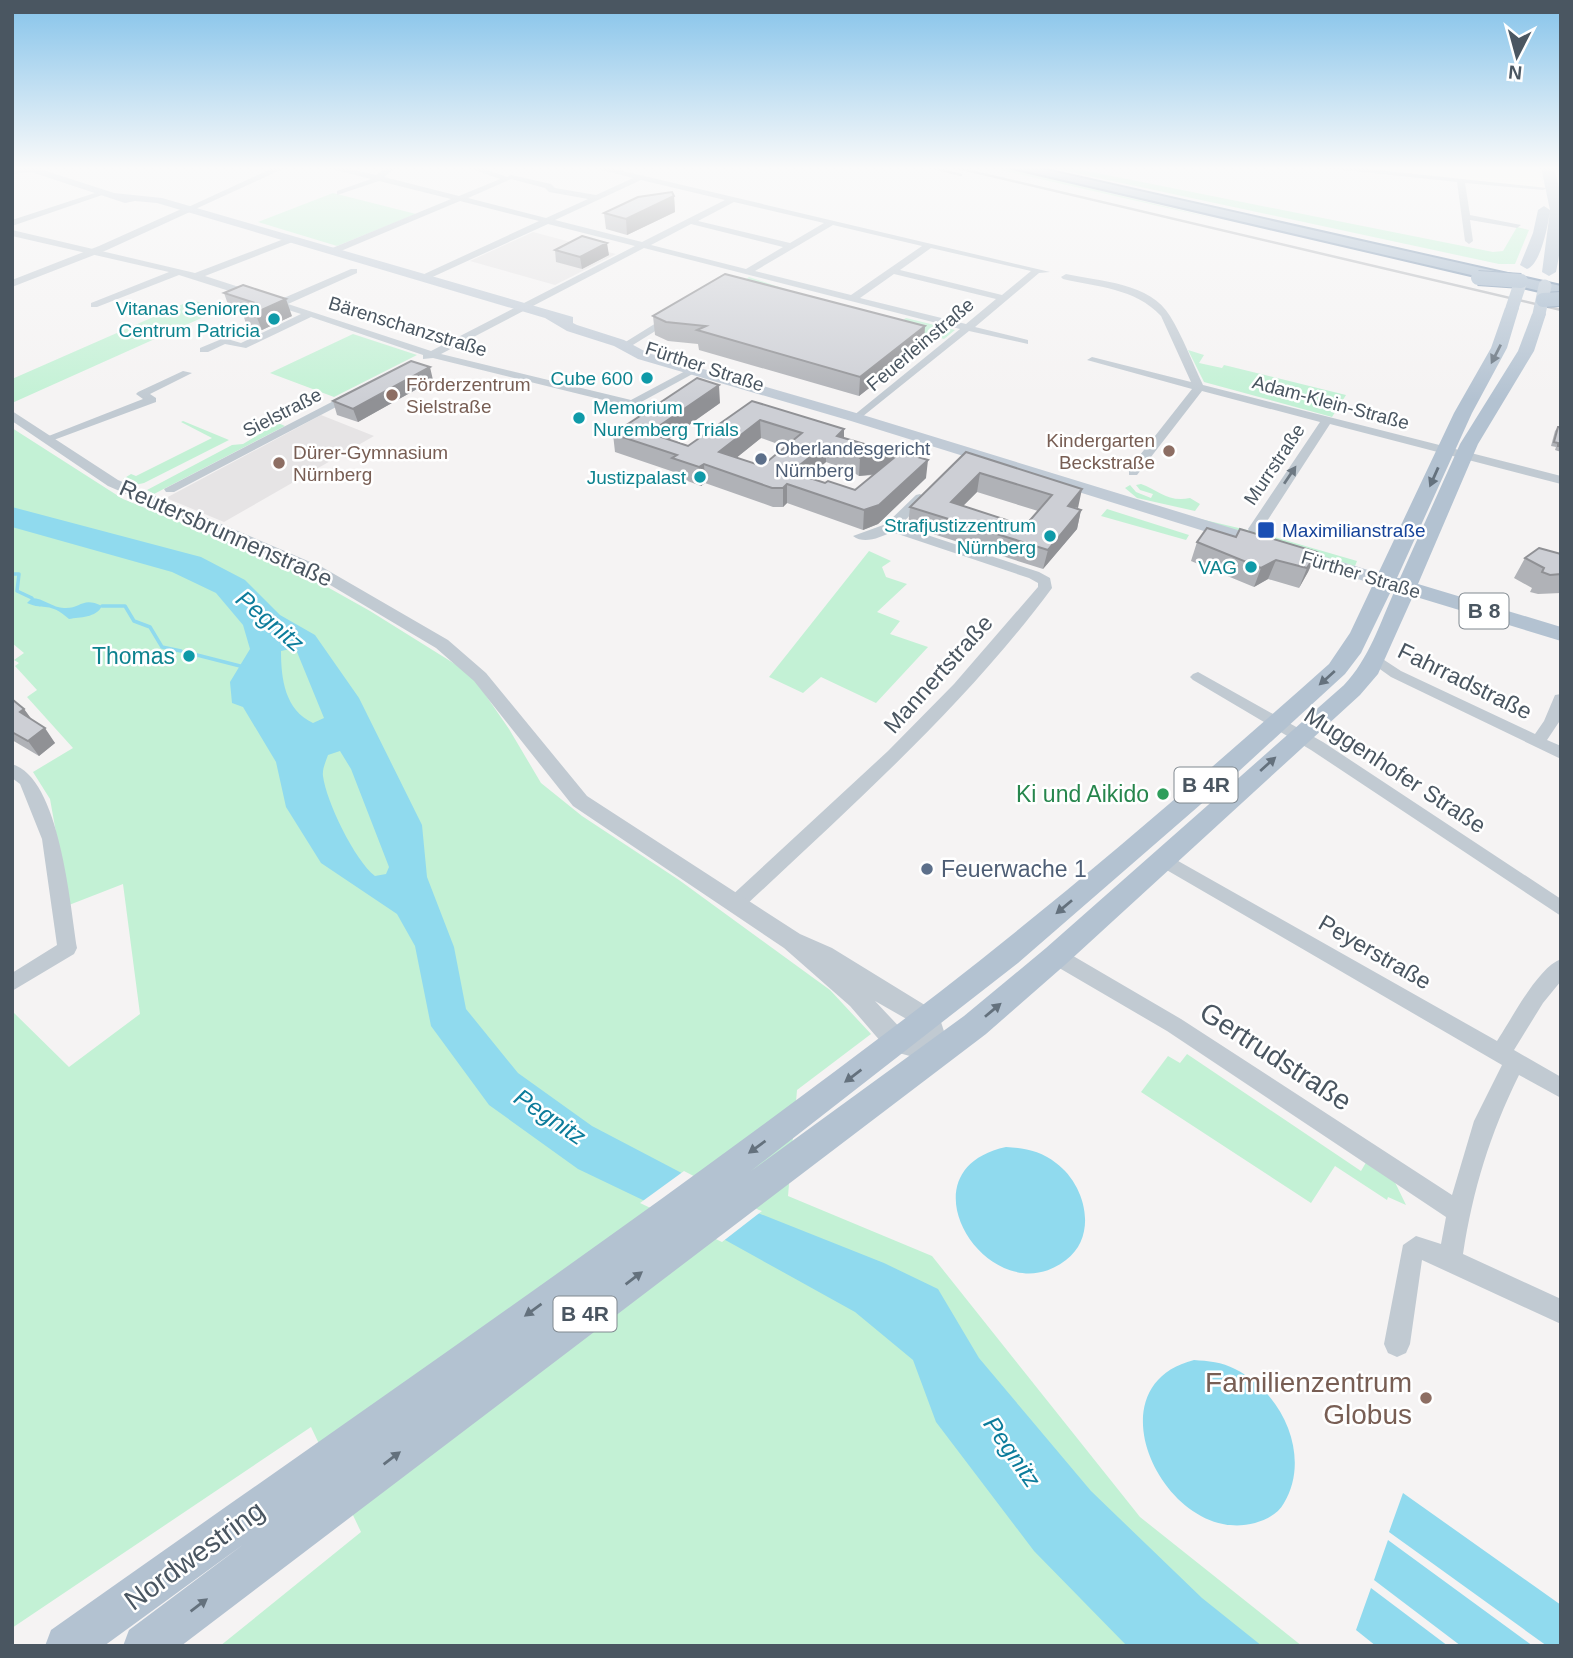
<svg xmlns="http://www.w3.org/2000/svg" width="1573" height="1658" font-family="Helvetica,sans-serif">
<rect width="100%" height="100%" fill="#f5f3f3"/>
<path fill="#fdf9ef" d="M 1328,167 L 1537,167 L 1545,189 Z"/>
<path fill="#e6e4e5" d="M 533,232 L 616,254 L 555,285 L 470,261 Z
M 321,415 L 374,436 L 224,522 L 166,498 Z"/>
<path fill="#c3f1d5" d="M 987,167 L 1003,167 L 1221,220 Z
M 1047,167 L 1067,167 L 1493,252 L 1503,251 L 1517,227 L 1529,230 L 1515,264 L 1499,264 Z
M 333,193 L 416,214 L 337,246 L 258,222 Z
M 749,277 L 788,290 L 777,297 L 891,328 L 906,318 L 955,330 L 944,339 L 935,336 L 927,343 L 731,291 Z
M 192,300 L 208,305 L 235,303 L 12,403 L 12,379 Z
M 353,334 L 417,355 L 334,397 L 270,373 Z
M 1188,350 L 1204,355 L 1199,363 L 1222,368 L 1224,365 L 1346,395 L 1332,417 L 1204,382 Z
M 183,421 L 229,440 L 144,483 L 135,485 L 123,479 L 131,474 L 136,476 L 212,438 L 181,422 Z
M 278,423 L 285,426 L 154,494 L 147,490 L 232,445 L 243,444 Z
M 12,428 L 123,499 L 297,570 L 370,611 L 471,674 L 509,729 L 541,783 L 582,816 L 679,880 L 830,990 L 871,1034 L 797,1090 L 788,1196 L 932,1256 L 1140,1517 L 1302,1646 L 220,1646 L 361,1532 L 311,1427 L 12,1628 L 12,1011 L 69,1067 L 140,1014 L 123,884 L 69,905 L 50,799 L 33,772 L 73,748 L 27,697 L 37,690 L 15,666 L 19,663 L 14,660 L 24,653 L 12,643 Z
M 1141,484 C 1158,490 1169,503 1190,498 L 1200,504 L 1195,511 L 1137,498 L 1125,488 L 1130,485 L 1136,492 L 1151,498 L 1153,494 L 1140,490 L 1136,485 Z
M 1107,509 L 1189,535 L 1186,540 L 1101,516 Z
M 1192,517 L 1264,534 L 1357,561 L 1355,566 Z
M 869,551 L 891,561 L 882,567 L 886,577 L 907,584 L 877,612 L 900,621 L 890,634 L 928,647 L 876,703 L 821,677 L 803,693 L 769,677 Z
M 1187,1054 L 1361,1171 L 1368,1159 L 1391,1174 L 1406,1205 L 1388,1197 L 1387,1200 L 1335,1166 L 1311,1203 L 1141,1092 L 1168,1056 L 1180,1063 Z"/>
<path fill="#90daee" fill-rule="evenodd" d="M 12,507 L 201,557 L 245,580 L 280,615 L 315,635 L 359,698 L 422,825 L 427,877 L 454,947 L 466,1009 L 518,1073 L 592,1126 L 758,1213 L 884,1263 L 938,1289 L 979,1358 L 1091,1491 L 1202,1598 L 1262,1646 L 1127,1646 L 1034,1551 L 936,1422 L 913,1360 L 855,1312 L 718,1236 L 578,1169 L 489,1105 L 431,1026 L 415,946 L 397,914 L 321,863 L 286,807 L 276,762 L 243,707 L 232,703 L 230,682 L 250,649 L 243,625 L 216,593 L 172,572 L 12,527 ZM 290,649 L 297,652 L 324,718 L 313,723 C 285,710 281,679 281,651 ZM 340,751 L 351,769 L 389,867 L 386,874 L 375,876 C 355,861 326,801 323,776 C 322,769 326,761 328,755 Z
M 32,598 C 43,598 53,608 64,608 C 81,609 82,596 102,606 C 96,618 80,617 69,619 C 49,601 45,611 27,603 Z
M 1006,1147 C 1025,1148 1041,1151 1056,1163 C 1085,1184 1099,1235 1066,1260 C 992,1318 895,1171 1006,1147 Z
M 1194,1360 C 1208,1361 1222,1362 1235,1369 C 1282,1392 1312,1456 1284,1503 C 1278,1514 1266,1520 1255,1523 C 1168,1547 1087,1387 1194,1360 Z
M 1403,1493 L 1561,1605 L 1561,1646 L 1547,1646 L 1389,1532 Z
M 1388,1540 L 1533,1646 L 1461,1646 L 1374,1580 Z
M 1371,1588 L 1448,1646 L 1376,1646 L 1356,1630 Z"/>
<path fill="#f5f3f3" d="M 684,1171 L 759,1210 L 762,1211 L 722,1242 L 640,1203 Z"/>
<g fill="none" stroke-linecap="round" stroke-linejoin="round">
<path stroke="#90daee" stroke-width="3.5" d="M 12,574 L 19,574 L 17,591 L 32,598
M 102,606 L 125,606 L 134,621 L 150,627 L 162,647 L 181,651
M 197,655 L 244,667"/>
<g stroke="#7690ad" stroke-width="4">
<path id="trunk" d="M 1008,167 L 1033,167 L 1561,286 L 1561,296 Z"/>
</g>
<path fill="#c1cad2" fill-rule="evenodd" d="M 275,167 L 287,167 L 191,211 L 184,209 Z
M 324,167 L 341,167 L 376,175 L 387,167 L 397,167 L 384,177 L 459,196 L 500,179 L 466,167 L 479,167 L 507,177 L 511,175 L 551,184 L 555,188 L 596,195 L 633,178 L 590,167 L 606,167 L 1050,272 L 1039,273 L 975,327 L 1028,340 L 1028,344 L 969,331 L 857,421 L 853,420 L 853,416 L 960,329 L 644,248 L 441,354 L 631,400 L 689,369 L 698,371 L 632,407 L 433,358 L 423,359 L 423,355 L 311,317 L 246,348 L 225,344 L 208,352 L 200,352 L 200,348 L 224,338 L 241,343 L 301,314 L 179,275 L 97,307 L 91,307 L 91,303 L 169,272 L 12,236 L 12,230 L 195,273 L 289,237 L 295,237 L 295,241 L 205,276 L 279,300 L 351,269 L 357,269 L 357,273 L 288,304 L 431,351 L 635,246 L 548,224 L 426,280 L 420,280 L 420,276 L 539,221 L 460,201 L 336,253 L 330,253 L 330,249 L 451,199 L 379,181 L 337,195 L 337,191 L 371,179 ZM 511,179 L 545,188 L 549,192 L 588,199 L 546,218 L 468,198 ZM 641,180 L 725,200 L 642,242 L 555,220 ZM 734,202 L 824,223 L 790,243 L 698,221 ZM 691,224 L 783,247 L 746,269 L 651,245 ZM 833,225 L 922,246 L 851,295 L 755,271 ZM 931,248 L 1031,271 L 1002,295 L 900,270 ZM 894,274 L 996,299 L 966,324 L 860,298 Z
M 1315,167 L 1349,167 L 1547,188 L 1543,190 L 1465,183 L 1470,215 L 1521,225 L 1517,228 L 1470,220 L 1473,241 L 1469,244 L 1465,241 L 1457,182 Z
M 33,168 L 33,172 L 12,174 L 12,170 Z
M 101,191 L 108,193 L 12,226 L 12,220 Z
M 1066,274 C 1099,281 1151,283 1170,316 C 1183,337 1192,362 1203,385 L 1561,476 L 1561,484 L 1330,424 L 1260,532 L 1250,532 L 1248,529 L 1320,422 L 1202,391 L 1137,475 L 1129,475 L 1129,469 L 1192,389 L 1087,360 L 1092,357 L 1191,382 L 1161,316 C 1135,288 1097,287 1063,279 L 1061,277 Z
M 669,315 L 678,317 L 628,348 L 619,346 Z
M 183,371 L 192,373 L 150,394 L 156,398 L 156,402 L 51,441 L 41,439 L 143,399 L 136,394 L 138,392 Z
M 351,392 L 361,394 L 174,492 L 166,492 L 164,489 Z
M 920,494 L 926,498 L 900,526 L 1039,572 L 1050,578 L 1052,588 C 964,707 850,807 743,908 L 736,910 L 729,908 L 727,903 L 729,898 L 888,751 L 954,684 L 1038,587 L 1038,583 L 1029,578 L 892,532 C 880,537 865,545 853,536 L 886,524 L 916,495 Z
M 1375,654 L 1401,671 L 1535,734 L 1544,721 L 1555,695 L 1561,694 L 1561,719 L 1547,740 L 1561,746 L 1561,759 L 1391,677 L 1370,662 L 1368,659 Z
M 1198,672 L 1323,742 L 1561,899 L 1561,916 L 1311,750 L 1193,680 L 1190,677 L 1193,674 Z
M 12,764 C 60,778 70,905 77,948 L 74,954 L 12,991 L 12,973 L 57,945 L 42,839 L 20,784 L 12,778 Z
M 1164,853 L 1497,1041 C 1511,1020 1538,967 1561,959 L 1561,981 L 1543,1003 L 1514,1050 L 1561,1077 L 1561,1098 L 1519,1075 C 1490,1134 1473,1189 1463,1254 L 1561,1299 L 1561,1324 L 1422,1260 L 1410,1344 L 1406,1353 L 1397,1357 L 1388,1353 L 1384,1344 L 1403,1245 L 1416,1236 L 1441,1244 L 1446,1217 L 1167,1031 L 1049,962 L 1046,956 L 1049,950 L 1056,948 L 1063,950 L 1181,1019 L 1452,1195 L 1474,1121 L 1502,1065 L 1158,865 L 1155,860 L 1158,855 Z"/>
<path fill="#c1cad2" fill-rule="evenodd" d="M 188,206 L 192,207 L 192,211 L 107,250 L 12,287 L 12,280 L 99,246 Z
M 12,411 L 118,480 L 322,567 L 448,640 L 486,673 L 587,796 L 800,934 L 832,948 L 928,1007 L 941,1022 L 951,1053 L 948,1061 L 939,1064 L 888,1050 L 850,1006 L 784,948 L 573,806 L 474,681 L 436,648 L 310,573 L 108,486 L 12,421 ZM 875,1001 L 910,1021 L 922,1038 L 905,1033 Z"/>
<path fill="#c1cbd6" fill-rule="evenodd" d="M 16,167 L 34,167 L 114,193 L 162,198 L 573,317 L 573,323 L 577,325 L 624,340 L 648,353 L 863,415 L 1391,577 L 1394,581 L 1391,585 L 1377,585 L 851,421 L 638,359 L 614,346 L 567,331 L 545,318 L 157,203 L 135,201 L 125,203 Z"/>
<path fill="#b3c2d1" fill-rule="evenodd" d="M 1541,167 L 1553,167 C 1566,200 1563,239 1556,272 L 1549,276 L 1542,272 L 1550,211 C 1548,225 1541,264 1527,269 L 1520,265 L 1533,233 L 1538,210 L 1544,206 L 1550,210 Z
M 1512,304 L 1519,308 L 1507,348 L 1472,413 L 1397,578 L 1400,578 L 1460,444 L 1518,351 L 1532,314 L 1539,310 L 1544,311 L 1546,314 L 1534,351 L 1478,444 L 1418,584 L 1561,627 L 1561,641 L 1413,596 L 1378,674 L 1360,695 L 1066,964 L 986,1034 L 181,1646 L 123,1646 L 129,1630 L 244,1544 L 104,1646 L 45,1646 L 51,1630 C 349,1419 652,1213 941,991 C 1075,887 1203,776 1329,664 L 1350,633 L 1454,413 L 1491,348 L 1505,308 ZM 1392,589 L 1395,590 C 1380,623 1369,659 1344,685 L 1046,948 L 964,1016 L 751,1171 L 1018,963 L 1238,772 L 1345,674 L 1361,653 Z"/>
<use href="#trunk" fill="#9fb4c9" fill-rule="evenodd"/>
<path stroke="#b5b8bd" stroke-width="2.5" d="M 930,167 L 961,175
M 953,167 L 1561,310"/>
<g stroke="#7690ad" stroke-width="16" stroke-linecap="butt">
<path id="trunk-bridge" d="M 1478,278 L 1521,281
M 1543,300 L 1561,299"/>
</g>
<path stroke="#b3c2d1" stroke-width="13" d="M 1512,308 L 1521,281
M 1539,314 L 1545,286"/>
<use href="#trunk-bridge" stroke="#9fb4c9" stroke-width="14"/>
</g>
<path fill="#b0b2b7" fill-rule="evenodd" d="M 674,196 L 675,212 L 627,235 L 606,229 L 604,213 Z
M 555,250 L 609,255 L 582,269 L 556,262 Z
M 224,293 L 292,316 L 262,330 L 247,327 L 243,314 L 230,310 Z
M 653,316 L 924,345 L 859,396 L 699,350 L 698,344 L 668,341 L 655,335 Z
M 433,380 L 358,422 L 337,415 L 333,401 Z
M 752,401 L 844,429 L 844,438 L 895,457 L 926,478 L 878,524 L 863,530 L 787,503 L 783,507 L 773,507 L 705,483 L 701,486 L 674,476 L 674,472 L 615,452 L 613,434 L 720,403 L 668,440 L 688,446 ZM 761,438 L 786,447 L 762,466 L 736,458 ZM 826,462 L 851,471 L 859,476 L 873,475 L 855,490 L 825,483 L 808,478 Z
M 1558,427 L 1561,427 L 1561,452 L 1555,450 L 1556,447 L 1551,446 L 1555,431 Z
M 966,452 L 1081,510 L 1077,529 L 1043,569 L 908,526 L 910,507 ZM 977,492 L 1038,511 L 1025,526 L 963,506 Z
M 1236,537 L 1317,552 L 1308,572 L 1299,588 L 1268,579 L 1254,587 L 1191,561 L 1197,542 Z
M 1561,554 L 1561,593 L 1538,594 L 1530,592 L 1532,588 L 1514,578 L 1525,558 Z
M 12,700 L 24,709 L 32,720 L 55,743 L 39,756 L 12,740 Z"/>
<path fill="#909195" d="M 674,196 L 675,212 L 627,235 L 626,219 Z
M 607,243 L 609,255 L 582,269 L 580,257 Z
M 286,299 L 292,316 L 262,330 L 255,313 Z
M 925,326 L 924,345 L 859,396 L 860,377 Z
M 430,367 L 433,380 L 358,422 L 353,409 Z
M 719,385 L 720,403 L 656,448 L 649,433 Z
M 760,420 L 761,438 L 720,471 L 719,452 Z
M 844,429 L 844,448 L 837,436 Z
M 826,444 L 826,462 L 796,487 L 791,472 Z
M 895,453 L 893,472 L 859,476 L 860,458 Z
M 928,460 L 926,478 L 878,524 L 863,530 L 864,510 Z
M 704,464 L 705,483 L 701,486 L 699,467 Z
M 980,473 L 977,492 L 950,519 L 951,502 Z
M 787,484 L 787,503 L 783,507 L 783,488 Z
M 1082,489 L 1078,508 L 1068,506 Z
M 1081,510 L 1077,529 L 1043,569 L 1048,550 Z
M 1317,552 L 1308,572 L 1299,588 L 1307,568 Z
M 1276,560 L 1268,579 L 1254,587 L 1261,568 Z
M 24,709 L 35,724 L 20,712 Z
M 45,728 L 55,743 L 39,756 L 28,741 Z"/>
<path fill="#cdcfd5" stroke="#909195" stroke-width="2" fill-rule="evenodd" d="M 672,192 L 674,196 L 626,219 L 604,213 L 638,197 Z
M 582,236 L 607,243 L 580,257 L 555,250 Z
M 725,274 L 925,326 L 860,377 L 697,330 L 706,326 L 666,322 L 653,316 Z
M 243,285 L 286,299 L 255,313 L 241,309 L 255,303 L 224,293 Z
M 411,361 L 430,367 L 353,409 L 333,401 Z
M 697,378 L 719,385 L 649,433 L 688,446 L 752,401 L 844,429 L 837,436 L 895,453 L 860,458 L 852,452 L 826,444 L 791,472 L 825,483 L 828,481 L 855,490 L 901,452 L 928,460 L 879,505 L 864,510 L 787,484 L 783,488 L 772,488 L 704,464 L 699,467 L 672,458 L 677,455 L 613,434 ZM 760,420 L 802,433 L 762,466 L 719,452 Z
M 1558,427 L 1561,427 L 1561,446 L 1558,446 L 1558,443 L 1554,442 Z
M 966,452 L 1082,489 L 1068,506 L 1081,510 L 1048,550 L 910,507 ZM 980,473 L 1052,495 L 1025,526 L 951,502 Z
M 1207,528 L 1236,537 L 1240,529 L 1317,552 L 1307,568 L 1276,560 L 1261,568 L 1197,542 Z
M 1539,548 L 1561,554 L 1561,574 L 1550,575 L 1542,572 L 1544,568 L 1525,558 Z
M 12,700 L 13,700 L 24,709 L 20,712 L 45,728 L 28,741 L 12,732 Z"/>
<defs><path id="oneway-solid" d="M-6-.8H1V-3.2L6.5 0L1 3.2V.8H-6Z" transform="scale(1.75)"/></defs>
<g fill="#64717d">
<use href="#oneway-solid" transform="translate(1496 354) rotate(117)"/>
<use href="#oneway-solid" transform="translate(1434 477) rotate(114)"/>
<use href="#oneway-solid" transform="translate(1327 678) rotate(138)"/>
<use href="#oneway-solid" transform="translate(1268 764) rotate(-42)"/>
<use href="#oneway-solid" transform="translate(1064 907) rotate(140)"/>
<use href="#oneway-solid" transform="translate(993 1010) rotate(-40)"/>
<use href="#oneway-solid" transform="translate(853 1076) rotate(143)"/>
<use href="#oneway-solid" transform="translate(757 1147) rotate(144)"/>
<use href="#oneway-solid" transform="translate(634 1278) rotate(-37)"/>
<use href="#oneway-solid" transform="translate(533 1310) rotate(144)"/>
<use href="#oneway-solid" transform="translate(392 1458) rotate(-37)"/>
<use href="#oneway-solid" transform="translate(199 1605) rotate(-37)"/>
</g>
<use fill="#6e7983" href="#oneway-solid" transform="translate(1290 475) rotate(-56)"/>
<linearGradient id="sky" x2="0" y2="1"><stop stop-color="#85c3ea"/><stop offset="0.42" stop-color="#fafafa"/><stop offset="1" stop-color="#fafafa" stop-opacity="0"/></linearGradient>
<rect width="1573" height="400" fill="url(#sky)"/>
<g fill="#0f9aa8" stroke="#fff" stroke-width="2.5">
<circle cx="274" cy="319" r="7"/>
<circle cx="647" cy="378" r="7"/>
<circle cx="579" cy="418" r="7"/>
<circle cx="700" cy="477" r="7"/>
<circle cx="1050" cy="536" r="7"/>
<circle cx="1251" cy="567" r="7"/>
<circle cx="189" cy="656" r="7"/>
</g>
<g fill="#8d6e63" stroke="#fff" stroke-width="2.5">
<circle cx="392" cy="395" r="7"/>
<circle cx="1169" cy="451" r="7"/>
<circle cx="279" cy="463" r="7"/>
<circle cx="1426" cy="1398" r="7"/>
</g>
<g fill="#5c6f8a" stroke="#fff" stroke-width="2.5">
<circle cx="761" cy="459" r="7"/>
<circle cx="927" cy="869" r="7"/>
</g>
<rect fill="#1a4fb4" stroke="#fff" stroke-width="2.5" x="1257" y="521" width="18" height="18" rx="3.5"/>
<circle fill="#2e9e5b" stroke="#fff" stroke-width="2.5" cx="1163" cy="794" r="7"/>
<g text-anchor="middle" stroke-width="5" stroke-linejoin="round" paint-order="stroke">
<g font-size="19" fill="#0d838f" stroke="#fff" text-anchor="end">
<text x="260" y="315">Vitanas Senioren<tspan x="260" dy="22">Centrum Patricia</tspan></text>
<text x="633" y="385">Cube 600</text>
<text x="593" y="414" text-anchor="start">Memorium<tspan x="593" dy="22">Nuremberg Trials</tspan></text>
<text x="686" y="484">Justizpalast</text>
<text x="1036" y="532">Strafjustizzentrum<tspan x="1036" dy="22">Nürnberg</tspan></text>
<text x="1237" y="574">VAG</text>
</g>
<g font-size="19" fill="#4a5661" stroke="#fff">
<text transform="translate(408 326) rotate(17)" y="7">Bärenschanzstraße</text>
<text transform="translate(920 344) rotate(-40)" y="7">Feuerleinstraße</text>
<text transform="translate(705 366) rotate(18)" y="7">Fürther Straße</text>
<text transform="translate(1331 402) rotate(15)" y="7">Adam-Klein-Straße</text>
<text transform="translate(282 412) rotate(-27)" y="7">Sielstraße</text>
<text transform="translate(1274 464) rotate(-56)" y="7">Murrstraße</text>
<text transform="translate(1361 574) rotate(17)" y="7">Fürther Straße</text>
</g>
<g font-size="19" fill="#785e54" stroke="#fff" text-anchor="start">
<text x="406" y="391">Förderzentrum<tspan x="406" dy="22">Sielstraße</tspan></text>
<text x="1155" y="447" text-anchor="end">Kindergarten<tspan x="1155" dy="22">Beckstraße</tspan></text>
<text x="293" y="459">Dürer-Gymnasium<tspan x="293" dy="22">Nürnberg</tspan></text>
</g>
<g font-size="19" fill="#4e5e75" stroke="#fff" text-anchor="start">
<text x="775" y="455">Oberlandesgericht<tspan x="775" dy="22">Nürnberg</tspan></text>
</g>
<g font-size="19" fill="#164399" stroke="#fff" text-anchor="start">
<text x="1282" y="537">Maximilianstraße</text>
</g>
<g fill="#fff" stroke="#808990" stroke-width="2">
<rect x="1459.5" y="593.5" width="49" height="35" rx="5"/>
<rect x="1174.5" y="767.5" width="63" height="35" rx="5"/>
<rect x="553.5" y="1296.5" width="63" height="35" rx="5"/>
</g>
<g font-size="21" font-weight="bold" fill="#4a5661">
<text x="1484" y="618">B 8</text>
<text x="1206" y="792">B 4R</text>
<text x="585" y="1321">B 4R</text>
</g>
<g font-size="23" fill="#4a5661" stroke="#fff">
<text transform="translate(226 533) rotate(24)" y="8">Reutersbrunnenstraße</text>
<text transform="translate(938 674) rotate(-48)" y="8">Mannertstraße</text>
<text transform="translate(1465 681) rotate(26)" y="8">Fahrradstraße</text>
<text transform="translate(1395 770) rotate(33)" y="8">Muggenhofer Straße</text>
<text transform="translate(1375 952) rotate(30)" y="8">Peyerstraße</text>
</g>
<g font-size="23" fill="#0d838f" stroke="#fff" text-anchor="end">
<text x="175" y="664">Thomas</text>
</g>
<g font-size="23" fill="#27864d" stroke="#fff" text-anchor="end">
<text x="1149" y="802">Ki und Aikido</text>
</g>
<g font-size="23" fill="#4e5e75" stroke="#fff" text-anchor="start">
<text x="941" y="877">Feuerwache 1</text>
</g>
<g font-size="24" font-style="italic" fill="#0c7c9b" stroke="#fff">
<text transform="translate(270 621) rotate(40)" y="8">Pegnitz</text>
<text transform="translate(550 1117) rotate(34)" y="8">Pegnitz</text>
<text transform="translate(1012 1452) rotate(55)" y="8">Pegnitz</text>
</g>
<g font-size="28" fill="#4a5661" stroke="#fff">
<text transform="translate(1276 1056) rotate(33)" y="10">Gertrudstraße</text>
<text transform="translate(194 1555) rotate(-36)" y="10">Nordwestring</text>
</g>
<g font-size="28" fill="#785e54" stroke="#fff" text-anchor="end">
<text x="1412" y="1392">Familienzentrum<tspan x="1412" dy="32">Globus</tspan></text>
</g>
</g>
<rect width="1573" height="1658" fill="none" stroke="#4a5661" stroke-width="28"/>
<g transform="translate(1517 56) rotate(186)" stroke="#ffffff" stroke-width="5" paint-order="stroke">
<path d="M0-5L12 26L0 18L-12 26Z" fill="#4a5661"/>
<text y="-10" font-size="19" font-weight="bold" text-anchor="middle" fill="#4a5661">N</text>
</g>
</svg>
